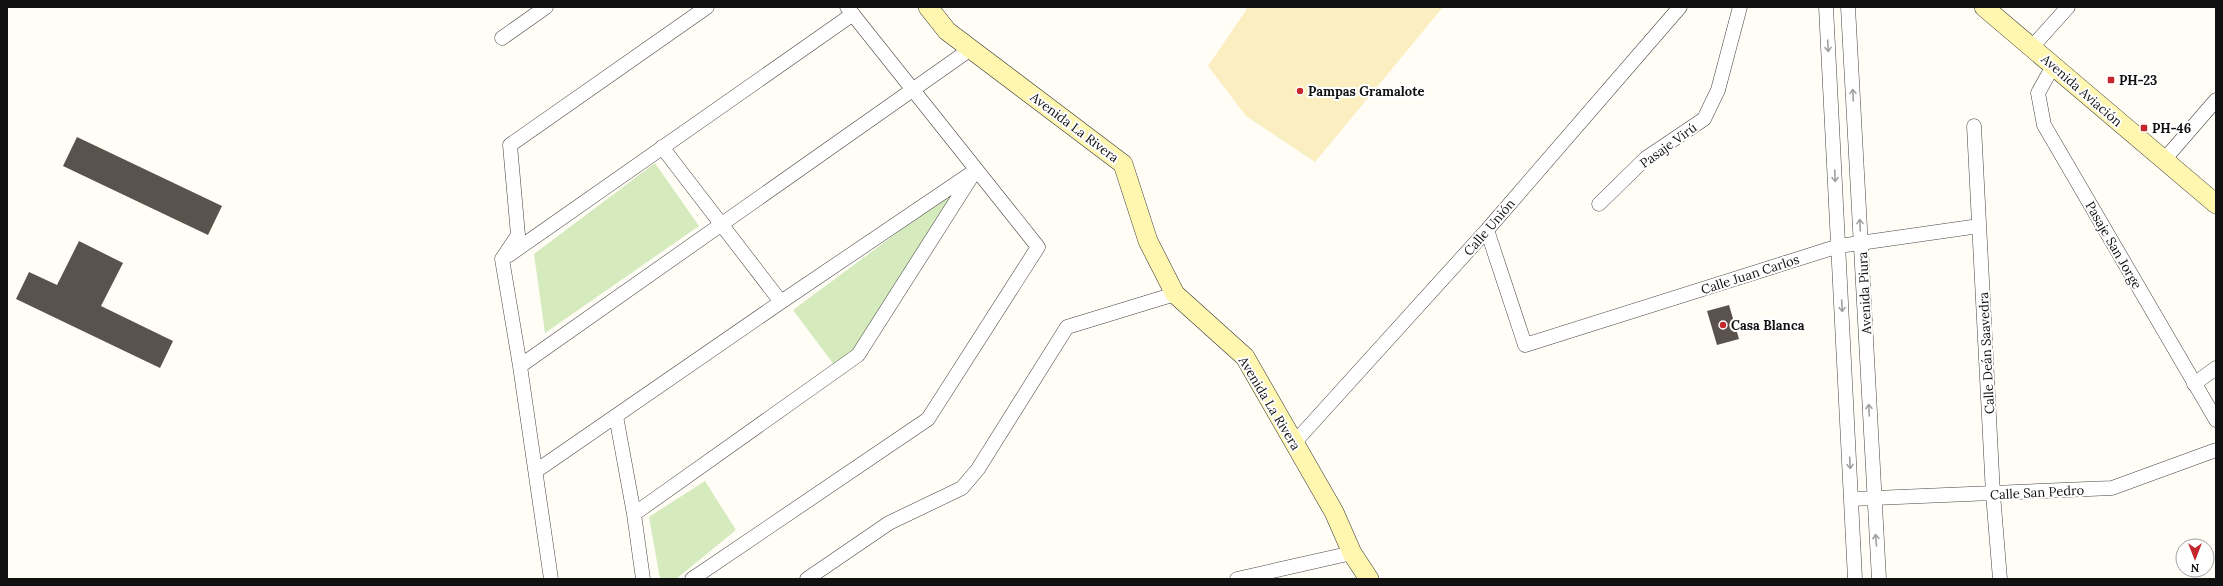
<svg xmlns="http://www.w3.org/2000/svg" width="2223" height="586" font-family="Lora,serif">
<rect width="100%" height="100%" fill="#fffdf5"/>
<path fill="#d5ebbd" d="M 655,163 L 699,226 L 545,333 L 534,254 Z
M 959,187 L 853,355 L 835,366 L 793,310 Z
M 705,481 L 736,530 L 676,579 L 660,579 L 649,517 Z"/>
<path fill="#fbeec1" d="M 1244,7 L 1443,7 L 1315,162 L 1246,116 L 1208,66 L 1247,9 Z"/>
<path fill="#5a524d" d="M 77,137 L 222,206 L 208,235 L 63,166 Z
M 79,241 L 123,263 L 101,306 L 173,341 L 160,368 L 16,299 L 29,272 L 57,285 Z
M 1729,305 L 1739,339 L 1717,345 L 1707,311 Z"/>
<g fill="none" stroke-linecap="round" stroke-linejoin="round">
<g stroke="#444" stroke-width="15">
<path id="street" d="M 1826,7 L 1855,579
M 1848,7 L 1879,579
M 502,38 L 546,7
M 2032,47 L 2068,7
M 2053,66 L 2038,93 L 2044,125 L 2216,420
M 1974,126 L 1993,494 L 2000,579
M 662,147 L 781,302
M 2164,160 L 2216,100
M 1599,204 L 1646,158 L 1704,119 L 1718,90 L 1740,7
M 1487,230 L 1525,345 L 1839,246 L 1979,226
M 509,255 L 853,14
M 520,366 L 972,48
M 2194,384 L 2216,368
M 616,416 L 634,514 L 643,579
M 1294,443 L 1487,230 L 1680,7
M 536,471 L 781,302 L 976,170
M 1851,499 L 2112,488 L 2216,450
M 634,514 L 858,355 L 972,176
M 551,579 L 520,366 L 502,259 L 518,235 L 510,145 L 707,7
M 692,579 L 928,419 L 1038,247 L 847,7
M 807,579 L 889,523 L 962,488 L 978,469 L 1067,327 L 1175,294
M 1237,579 L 1352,553"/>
</g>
<g stroke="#333" stroke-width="20">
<path id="secondary" d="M 928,7 L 947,31 L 1123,164 L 1148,241 L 1175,294 L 1245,357 L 1334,512 L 1352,553 L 1369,579
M 1984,7 L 2216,204"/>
</g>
<use href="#street" stroke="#fff" stroke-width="14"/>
<use href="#secondary" stroke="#fff6b0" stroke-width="19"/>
</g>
<defs><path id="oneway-shaft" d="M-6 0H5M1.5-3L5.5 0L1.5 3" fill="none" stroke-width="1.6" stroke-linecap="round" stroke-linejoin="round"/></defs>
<g stroke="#a0a0a0">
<use href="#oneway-shaft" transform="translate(1828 46) rotate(87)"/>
<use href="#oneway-shaft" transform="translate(1853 95) rotate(-93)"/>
<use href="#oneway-shaft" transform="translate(1835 176) rotate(87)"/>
<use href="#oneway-shaft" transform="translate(1860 225) rotate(-93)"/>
<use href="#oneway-shaft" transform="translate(1842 306) rotate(87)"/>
<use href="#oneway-shaft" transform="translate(1869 410) rotate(-93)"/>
<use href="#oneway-shaft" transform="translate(1850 463) rotate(87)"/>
<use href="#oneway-shaft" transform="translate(1876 540) rotate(-94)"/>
</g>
<g fill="#c4262e" stroke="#fff" stroke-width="1.5">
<rect x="2107" y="76" width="8" height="8" rx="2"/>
<circle cx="1300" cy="91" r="4"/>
<rect x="2140" y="124" width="8" height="8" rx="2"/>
<circle cx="1723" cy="325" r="4"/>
</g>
<g text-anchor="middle" stroke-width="4" stroke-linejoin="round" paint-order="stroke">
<g font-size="13" font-weight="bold" fill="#111" stroke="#fff" text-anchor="start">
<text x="2119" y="85">PH-23</text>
<text x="1308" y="96">Pampas Gramalote</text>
<text x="2152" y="133">PH-46</text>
<text x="1731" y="330">Casa Blanca</text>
</g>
<g font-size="13" fill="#111" stroke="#fff">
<text transform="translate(2082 90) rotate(41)" y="5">Avenida Aviación</text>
<text transform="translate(1075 127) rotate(37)" y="5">Avenida La Rivera</text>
<text transform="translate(1668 145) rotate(-36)" y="5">Pasaje Virú</text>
<text transform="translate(1489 227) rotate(-49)" y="5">Calle Unión</text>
<text transform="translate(2114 245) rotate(60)" y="5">Pasaje San Jorge</text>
<text transform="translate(1750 274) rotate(-18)" y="5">Calle Juan Carlos</text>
<text transform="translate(1864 293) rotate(-93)" y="5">Avenida Piura</text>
<text transform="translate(1986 353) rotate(-93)" y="5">Calle Deán Saavedra</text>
<text transform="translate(1270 403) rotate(59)" y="5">Avenida La Rivera</text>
<text transform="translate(2037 492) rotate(-3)" y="5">Calle San Pedro</text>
</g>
</g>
<rect width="2223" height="586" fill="none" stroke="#111111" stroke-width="16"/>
<g transform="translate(2195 558) rotate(180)"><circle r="19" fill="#ffffff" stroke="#a0a0a0"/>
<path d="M0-3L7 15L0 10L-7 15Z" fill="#c4262e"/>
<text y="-6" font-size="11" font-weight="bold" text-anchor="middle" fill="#111111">N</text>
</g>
</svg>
